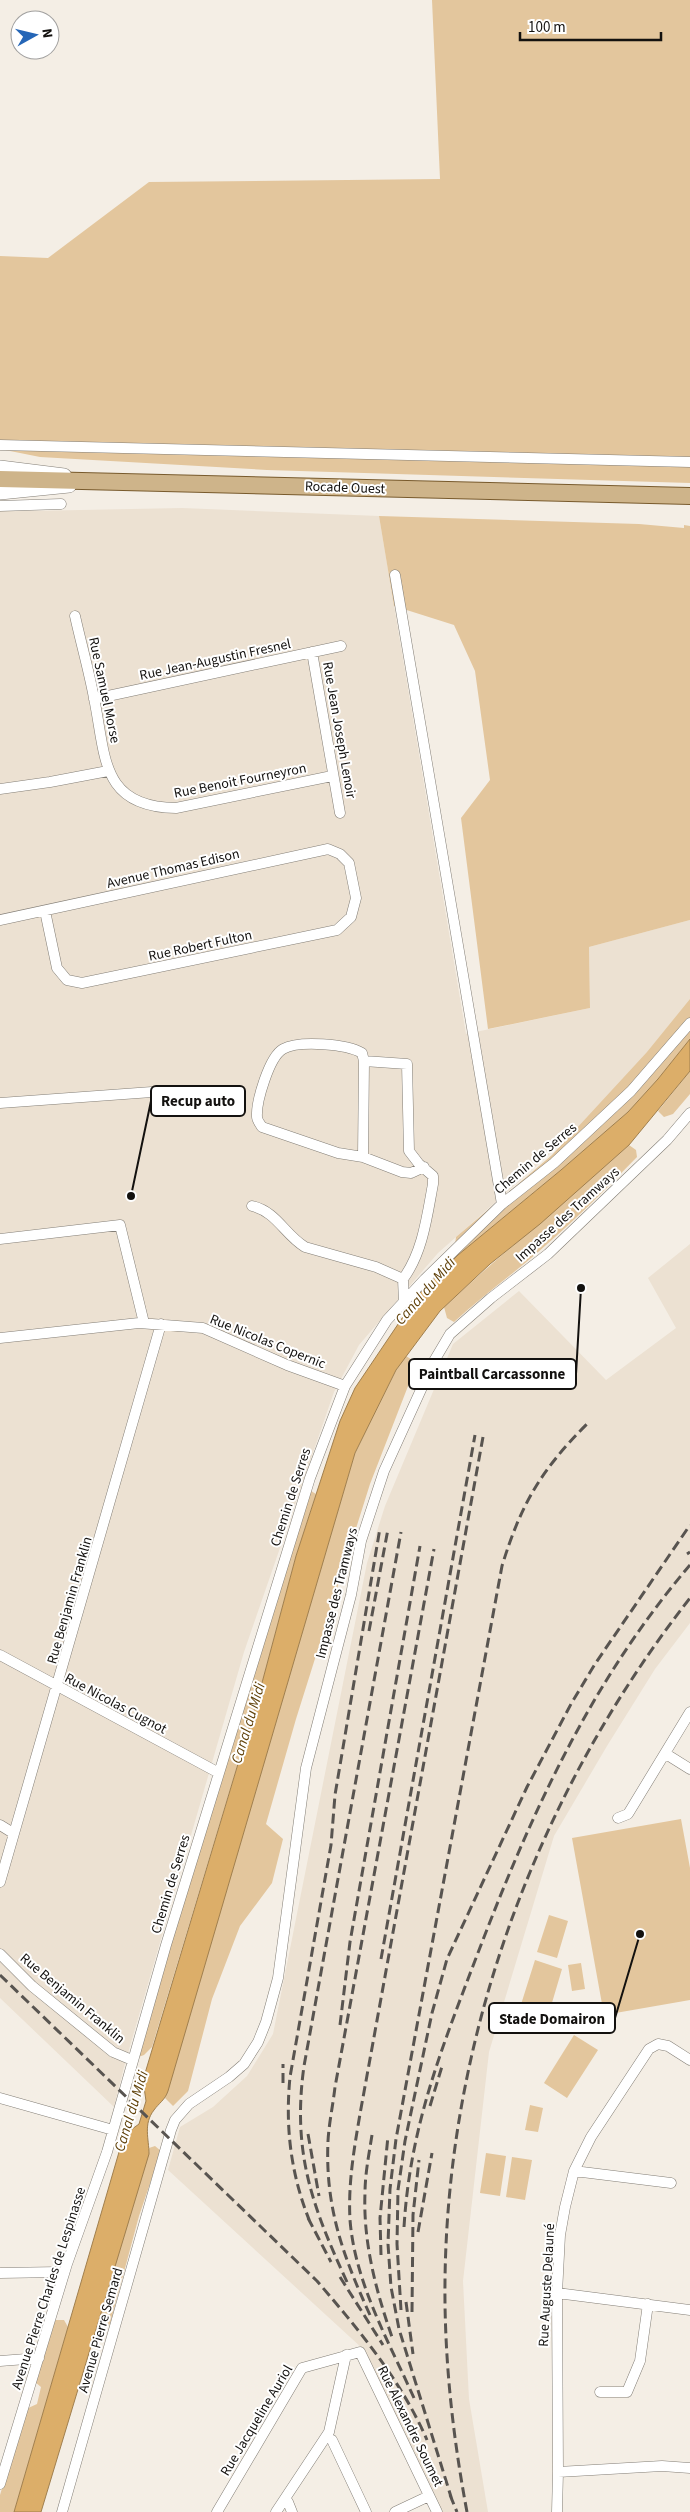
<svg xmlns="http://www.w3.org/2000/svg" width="690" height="2512" font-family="'Source Sans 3',sans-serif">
<rect width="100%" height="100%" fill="#f4eee5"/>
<path fill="#ece1d2" d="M 0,507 L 30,511 L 182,508 L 379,516 L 466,1034 L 590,1008 L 589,947 L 690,920 L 690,1008 L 628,1085 L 438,1253 L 359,1345 L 334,1392 L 244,1652 L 124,2067 L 114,2107 L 0,1998 Z
M 690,1244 L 690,1623 L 655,1669 L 607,1746 L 554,1836 L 489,2052 L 463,2281 L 469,2399 L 488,2512 L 440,2512 L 363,2349 L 168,2170 L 180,2127 L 213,2107 L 247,2076 L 273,2034 L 367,1563 L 385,1506 L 453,1344 L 519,1291 L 606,1380 L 676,1328 L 648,1278 Z"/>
<path fill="#e3c69d" d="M 432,0 L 690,0 L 690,483 L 267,470 L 40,457 L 0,449 L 0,256 L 48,258 L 149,182 L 440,179 Z
M 379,516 L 639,524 L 684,528 L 684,525 L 690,526 L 690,920 L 589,947 L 590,1008 L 488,1029 L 461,818 L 490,780 L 475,671 L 454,625 L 394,606 Z
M 690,999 L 690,1039 L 658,1079 L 628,1112 L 561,1170 L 458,1255 L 455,1245 L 456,1237 L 552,1155 L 647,1052 Z
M 690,1071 L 690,1094 L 673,1114 L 664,1117 L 658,1111 Z
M 629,1145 L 636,1150 L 637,1157 C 605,1190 572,1223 537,1253 C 509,1277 481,1297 454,1322 L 447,1318 L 444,1307 C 504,1251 568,1200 629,1145 Z
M 406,1356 L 417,1363 L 370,1484 L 296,1719 L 266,1824 L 283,1839 L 272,1883 L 240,1926 L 212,1999 L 188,2091 L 173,2106 L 165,2098 L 355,1453 L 396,1370 Z
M 311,1491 L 316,1494 L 296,1556 L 259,1694 L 152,2047 L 144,2055 L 136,2058 Z
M 681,1819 L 690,1868 L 690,2000 L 604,2015 L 572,1838 Z
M 549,1915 L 568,1921 L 557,1958 L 537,1952 Z
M 535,1960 L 562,1969 L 546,2023 L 518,2014 Z
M 581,1963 L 585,1989 L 572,1991 L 568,1965 Z
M 574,2035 L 598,2050 L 567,2098 L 544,2083 Z
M 530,2105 L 543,2108 L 538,2132 L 525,2130 Z
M 155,2146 L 161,2151 L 139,2216 L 110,2324 L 103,2331 L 96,2327 L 149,2148 Z
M 486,2153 L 506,2156 L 500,2196 L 480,2193 Z
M 512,2157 L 532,2160 L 525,2200 L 506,2197 Z
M 56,2320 L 64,2320 L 68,2327 L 14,2512 L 0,2512 L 0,2495 L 26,2409 L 37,2404 L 41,2387 L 35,2382 L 52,2324 Z"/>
<path fill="#dcae69" stroke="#a07f4e" d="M 690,1039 L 690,1071 L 629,1145 L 540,1224 L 490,1264 L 440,1311 L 396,1370 L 355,1453 L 168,2091 C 165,2100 159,2103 154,2110 C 143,2124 149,2139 149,2154 L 41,2512 L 14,2512 L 124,2135 L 139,2124 L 146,2101 L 143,2080 L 259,1694 L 296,1556 L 340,1421 L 355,1388 L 417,1296 L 458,1255 L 561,1170 L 628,1112 L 658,1079 Z"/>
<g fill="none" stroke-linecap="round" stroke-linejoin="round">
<g stroke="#837e76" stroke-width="11">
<path id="minor" d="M 0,445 L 690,462
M 0,506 L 61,504
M 395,575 L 502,1204
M 75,616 C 81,643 89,671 94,698 C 106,756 100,807 176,808 L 332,776
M 312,652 L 340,813
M 94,699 L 341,646
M 0,789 L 50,782 L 108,771
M 0,920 L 328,849 L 340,854 L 349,863 L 356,898 L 351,917 L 337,930 L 82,983 L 67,980 L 57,968 L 45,911
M 364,1061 L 362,1053 C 347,1044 299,1040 283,1049 C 269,1057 256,1102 257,1117 C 257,1120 260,1124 262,1127 L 338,1153 L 363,1157 L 402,1172 L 411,1173 L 424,1167
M 0,1103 L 152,1092
M 363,1157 L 364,1061 L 407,1064 L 409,1151 L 419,1164 L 433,1176 L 433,1184 C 427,1216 423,1252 403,1279
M 252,1206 C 277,1212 284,1234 305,1247 L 376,1267 L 403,1279 L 404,1302
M 0,1239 L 120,1225 L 144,1323
M 0,1338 L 139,1323 L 203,1328 L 287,1365 L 345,1386
M 0,1655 L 219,1773
M 666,1754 L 690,1769
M 618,1818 L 628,1814 L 690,1712
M 0,1825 L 13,1833
M 0,1882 L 161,1324
M 0,1954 L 32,1986 L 113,2052 L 132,2060
M 0,2098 L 113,2130
M 574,2171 L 671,2183
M 0,2273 L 59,2272 L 64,2274
M 557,2293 L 690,2310
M 0,2361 L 39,2358
M 600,2392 L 627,2392 L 640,2361 L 648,2304
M 332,2440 L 366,2512
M 558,2472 L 557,2293 L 560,2235 L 565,2207 L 574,2171 L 591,2137 L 649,2049 L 658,2044 L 668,2046 L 690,2060
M 0,2484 L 67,2264 L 107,2152 L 166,1945 L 310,1478 L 345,1386 L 387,1320 L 425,1279 L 502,1204 L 554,1163 L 631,1091 L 690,1023
M 288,2502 L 292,2512
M 62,2512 L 171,2130 L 175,2120 L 189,2104 L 229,2077 L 244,2064 L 258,2042 L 266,2022 L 278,1978 L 306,1768 L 351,1595 L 361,1541 L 384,1471 L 434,1361 L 450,1334 L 491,1298 L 548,1254 L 667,1140 L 690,1113
M 217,2512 L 302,2368 L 360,2352 L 437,2512
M 276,2512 L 329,2432 L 346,2355
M 395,2512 L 429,2496
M 557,2512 L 558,2472 L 662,2466 L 690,2468"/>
</g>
<g stroke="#837e76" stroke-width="16">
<path id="secondary" d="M 0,468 L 64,476
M 0,492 L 69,485"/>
</g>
<g stroke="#785a2c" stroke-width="18">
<path id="primary" d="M 0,479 L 690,496"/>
</g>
<use href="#minor" stroke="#fff" stroke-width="10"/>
<use href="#secondary" stroke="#fff" stroke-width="15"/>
<use href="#primary" stroke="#ceb48a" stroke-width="16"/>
<path stroke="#585450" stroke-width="3" stroke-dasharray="10 5" stroke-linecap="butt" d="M 687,1554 L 690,1552
M 369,1631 L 388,1529
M 381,1959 L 475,1435
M 0,1975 L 317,2281 C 359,2330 401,2380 427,2440
M 340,2025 L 350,1942 L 420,1546
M 283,2083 L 283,2064
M 430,2106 L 443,2063
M 308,2134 L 319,2196
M 372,2135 C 369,2154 365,2174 365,2193 C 363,2242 376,2291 392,2337
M 308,2218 L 331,2262
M 310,2222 C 291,2175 285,2128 290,2077 L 331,1845 L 335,1795 L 380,1528
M 404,2227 C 410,2127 441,2050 476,1958 C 530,1816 590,1682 690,1565
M 418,2232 L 432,2153
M 381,2255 L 380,2218 L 388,2136
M 340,2277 L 383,2345
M 347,2282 C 312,2206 292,2152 304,2066 L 401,1532
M 406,2302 L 413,2354
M 401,2310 L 397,2244 L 398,2190 L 405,2141 L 432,2013 L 447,1959 L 527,1787 L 571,1704 L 595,1664 L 690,1525
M 412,2312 L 413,2215 L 419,2160
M 370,2315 C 343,2256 325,2207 328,2141 C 329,2123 333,2105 335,2087 L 434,1549
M 414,2398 C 389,2342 355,2283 350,2220 C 348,2184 354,2149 360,2114 L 483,1437
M 450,2495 L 457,2512
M 452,2500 L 399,2329 L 391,2287 L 388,2244 L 390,2189 L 396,2139 L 502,1566 C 521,1504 541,1470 587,1424
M 467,2512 C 454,2443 446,2374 445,2304 C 442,2049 534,1797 690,1598"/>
</g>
<g text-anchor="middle" stroke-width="4" stroke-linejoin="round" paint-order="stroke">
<g font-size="14" fill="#13110f" stroke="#fff">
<text transform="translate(345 487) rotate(2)" y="5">Rocade Ouest</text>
<text transform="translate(215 659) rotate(-12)" y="5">Rue Jean-Augustin Fresnel</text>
<text transform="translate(105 690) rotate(78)" y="5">Rue Samuel Morse</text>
<text transform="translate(340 730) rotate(80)" y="5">Rue Jean Joseph Lenoir</text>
<text transform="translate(240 780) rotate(-11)" y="5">Rue Benoit Fourneyron</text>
<text transform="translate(173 868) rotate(-13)" y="5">Avenue Thomas Edison</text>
<text transform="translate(200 945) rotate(-12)" y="5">Rue Robert Fulton</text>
<text transform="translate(535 1158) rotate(-40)" y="5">Chemin de Serres</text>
<text transform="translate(567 1214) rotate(-42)" y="5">Impasse des Tramways</text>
<text transform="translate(268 1341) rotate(22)" y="5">Rue Nicolas Copernic</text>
<text transform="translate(290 1497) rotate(-72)" y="5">Chemin de Serres</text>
<text transform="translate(336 1593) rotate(-76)" y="5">Impasse des Tramways</text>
<text transform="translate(69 1600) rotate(-74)" y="5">Rue Benjamin Franklin</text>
<text transform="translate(116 1703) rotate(28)" y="5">Rue Nicolas Cugnot</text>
<text transform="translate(170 1884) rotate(-73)" y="5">Chemin de Serres</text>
<text transform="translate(73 1998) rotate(40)" y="5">Rue Benjamin Franklin</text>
<text transform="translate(546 2285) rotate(-87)" y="5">Rue Auguste Delauné</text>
<text transform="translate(48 2288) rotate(-72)" y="5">Avenue Pierre Charles de Lespinasse</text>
<text transform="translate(100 2330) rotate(-74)" y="5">Avenue Pierre Semard</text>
<text transform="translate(256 2420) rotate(-59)" y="5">Rue Jacqueline Auriol</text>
<text transform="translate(411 2426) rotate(64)" y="5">Rue Alexandre Soumet</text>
</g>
<g font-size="15" font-style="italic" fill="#604109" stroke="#fff">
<text transform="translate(425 1291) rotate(-49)" y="5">Canal du Midi</text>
<text transform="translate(248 1723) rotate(-73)" y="5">Canal du Midi</text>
<text transform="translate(131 2111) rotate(-73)" y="5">Canal du Midi</text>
</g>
</g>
<path fill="none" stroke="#13110f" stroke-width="2" d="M131 1196L151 1101M581 1288L576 1374M640 1934L615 2018"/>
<g fill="#13110f" stroke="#fff" stroke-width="2">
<circle cx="131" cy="1196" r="5"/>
<circle cx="581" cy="1288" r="5"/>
<circle cx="640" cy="1934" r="5"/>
</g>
<g fill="#fff" stroke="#13110f" stroke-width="2">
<rect x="151" y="1086" width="94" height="30" rx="5"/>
<rect x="409" y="1359" width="167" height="30" rx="5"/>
<rect x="489" y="2003" width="126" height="30" rx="5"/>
</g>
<g font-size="15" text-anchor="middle" font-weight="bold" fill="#13110f">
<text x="198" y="1106">Recup auto</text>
<text x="492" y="1379">Paintball Carcassonne</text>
<text x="552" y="2024">Stade Domairon</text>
</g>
<g transform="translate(35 35) rotate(82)"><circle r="24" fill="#ffffff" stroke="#a1a09f"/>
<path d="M0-4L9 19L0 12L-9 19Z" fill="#2566b7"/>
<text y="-8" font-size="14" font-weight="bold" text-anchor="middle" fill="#13110f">N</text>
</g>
<path d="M520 32v8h141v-8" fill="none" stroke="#13110f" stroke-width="2.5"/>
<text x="528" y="32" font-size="15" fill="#13110f" stroke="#ffffff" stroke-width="4" paint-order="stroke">100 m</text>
</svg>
